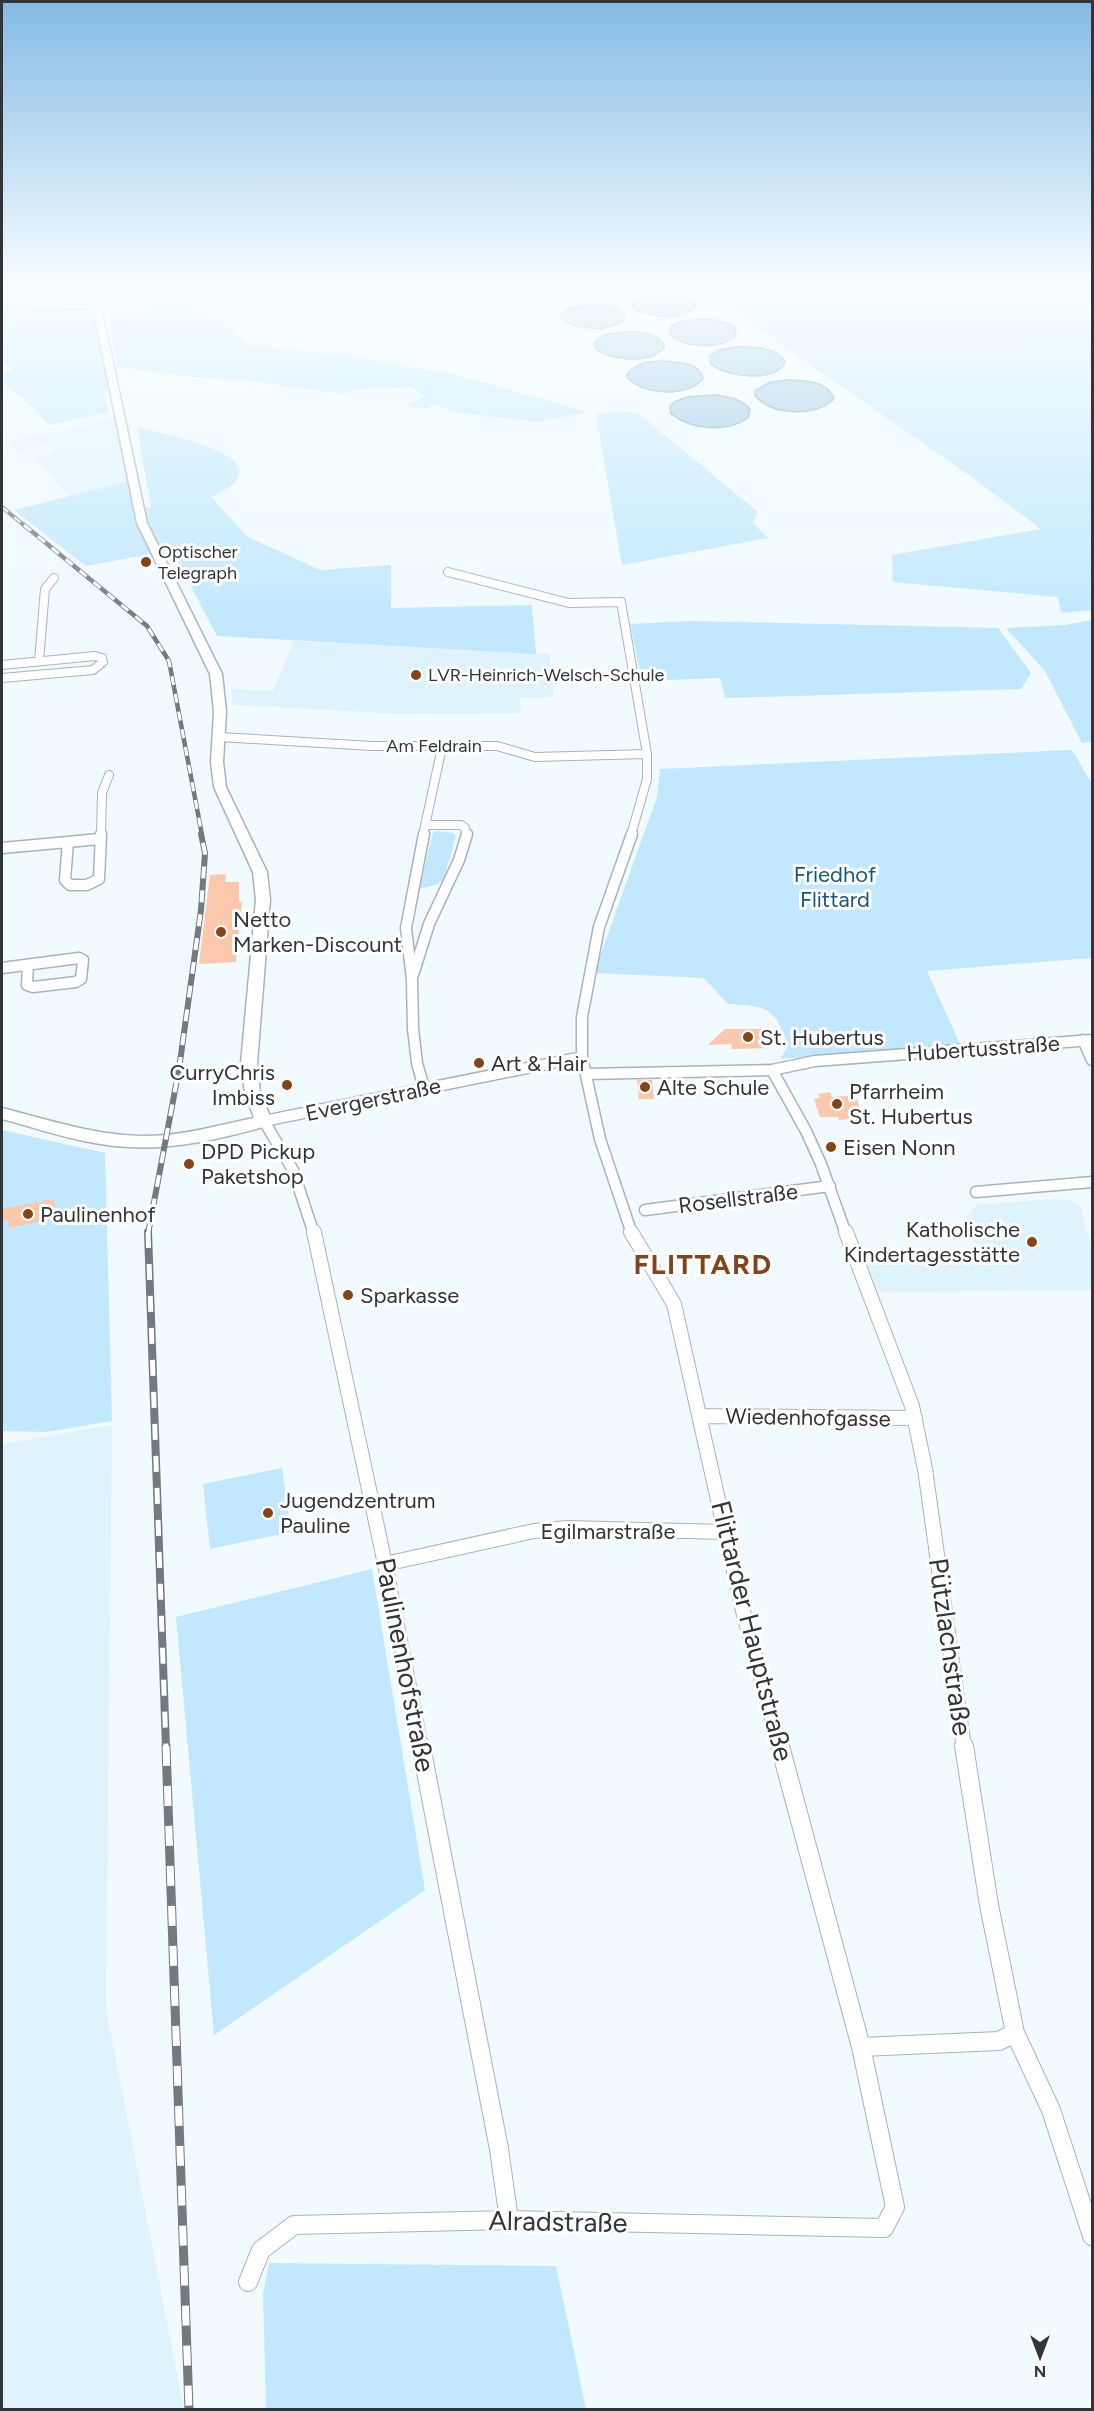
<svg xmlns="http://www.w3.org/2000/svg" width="1094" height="2411" font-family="Figtree,sans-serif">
<rect width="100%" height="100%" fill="#f0faff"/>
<path fill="#dff3fd" d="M 114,419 L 130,481 L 69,496 L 36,461 L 35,458 L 56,452 L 48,444 L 18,451 L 10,442 Z
M 294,641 L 550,654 L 554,697 L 520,698 L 521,713 L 404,714 L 233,705 L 231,689 L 273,691 Z
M 1055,1199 L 1068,1200 L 1080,1205 L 1092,1251 L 1092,1290 L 878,1292 L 867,1264 L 976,1247 L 964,1220 L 976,1205 Z
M 112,1425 L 106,2009 L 184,2409 L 2,2409 L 2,1444 Z"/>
<path fill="#c1e8fe" d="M 2,287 L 89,287 L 91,302 C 75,313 26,302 7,298 L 2,295 Z
M 699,287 L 1092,287 L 1092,610 L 1061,613 L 1058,597 L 893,582 L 892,555 L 1041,529 L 973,478 Z
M 2,300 L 42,308 L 85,309 L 96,315 L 111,388 L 105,392 L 108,412 L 49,425 C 42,418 36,410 28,403 C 18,394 5,388 2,374 L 13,371 L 2,360 Z
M 190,301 L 209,318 L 223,320 L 248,345 L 343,355 L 454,374 L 588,412 L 537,422 L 452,412 L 435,404 L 425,409 L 409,407 L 409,404 L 426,396 L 410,387 L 384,389 L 377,386 L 343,394 L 242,380 L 202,378 L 116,367 L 108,308 Z
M 613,411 L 638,413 L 758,512 L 753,523 L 768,538 L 622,565 L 596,415 Z
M 137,427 C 166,434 296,459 211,497 L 248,537 L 320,570 L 391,565 L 391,608 L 532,605 L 536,654 L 217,636 L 172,550 L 86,566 L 14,510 L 130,481 L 135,509 L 151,507 Z
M 1092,620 L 1092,742 L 1082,743 L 1045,671 L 1006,628 L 1066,625 Z
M 692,621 L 998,628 L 1031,673 L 1021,689 L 725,698 L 720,678 L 642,681 L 630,624 Z
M 1072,750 L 1092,784 L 1092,958 L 927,971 L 960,1044 L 780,1059 L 788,1046 C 775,1007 767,1006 728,1004 L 704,978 L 594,973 L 657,797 L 660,769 Z
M 436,831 L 453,833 L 456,836 L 444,878 L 438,884 L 419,889 L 433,833 Z
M 2,1130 L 105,1153 L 112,1421 L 47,1432 L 2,1431 Z
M 282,1468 L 291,1532 L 210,1549 L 203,1484 Z
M 372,1569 L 425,1890 L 214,2035 L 176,1617 Z
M 269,2263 L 556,2266 L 586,2409 L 266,2409 L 263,2294 Z"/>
<path fill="#8dc3e1" stroke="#7198ae" stroke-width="1.5" d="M 658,293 C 671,293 691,292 696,306 C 684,321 646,319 632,306 L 635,299 Z
M 596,304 L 620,310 L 625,317 C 613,333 575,331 561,318 L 561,315 L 569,308 Z
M 699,319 C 712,319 724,320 735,328 L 736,335 C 722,350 683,349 669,333 L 671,326 L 682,321 Z
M 621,332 C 636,331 654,331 664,344 L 664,348 C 649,364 612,361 596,349 L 594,342 L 604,335 Z
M 734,347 C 750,346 776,346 785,362 C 777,384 723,377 710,363 L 710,356 L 719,350 Z
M 660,361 C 674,362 699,361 703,378 C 690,398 643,395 628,378 L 627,375 C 634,363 648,362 660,361 Z
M 786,380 C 803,380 825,380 834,397 L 832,401 C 812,417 772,415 755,396 L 755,391 L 770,382 Z
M 713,395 C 726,396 741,398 750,409 L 748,418 C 726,433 692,430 671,414 L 670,407 L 674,402 L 687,397 Z"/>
<path fill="#fcc8ac" d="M 226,874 L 225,882 L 239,882 L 239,902 L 242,902 L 236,962 L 199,964 L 210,875 Z
M 725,1029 L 766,1029 L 769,1048 L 732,1049 L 731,1044 L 708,1045 Z
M 637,1080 L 652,1080 L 654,1099 L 639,1099 Z
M 830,1092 L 832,1097 L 855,1095 L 864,1118 L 839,1120 L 838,1117 L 820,1117 L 814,1099 L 820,1098 L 818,1094 Z
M 54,1199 L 56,1218 L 8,1228 L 8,1219 L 2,1221 L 2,1209 Z"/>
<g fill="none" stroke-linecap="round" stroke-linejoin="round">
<g stroke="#a9b3ba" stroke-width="8">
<path id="street-far4" d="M 95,309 L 99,302 L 96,287"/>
</g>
<g stroke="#a9b3ba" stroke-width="10">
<path id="street-far3" d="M 448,572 L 569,603 L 621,602 L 647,754 L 647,779 L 631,835
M 39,661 L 45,589 L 54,578
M 2,665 L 95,656 L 102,658 L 103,662 L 93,670 L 2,678
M 220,737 L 372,746 L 497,746 L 535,757 L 647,754
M 427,825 L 461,825 L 465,828 L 466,835
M 101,835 L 102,793 L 109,775
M 423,835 L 442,747"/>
</g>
<g stroke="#a9b3ba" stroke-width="13">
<path id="street-far2" d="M 424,834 L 406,928 L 412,980 L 413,1029 L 417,1063 L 424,1088
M 632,834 L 599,927 L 582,1017 L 582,1057 L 600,1139 L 632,1234
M 99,839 L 68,842 L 65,880 L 70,885 L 87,885 L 99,879 L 101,834
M 2,848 L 68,842
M 2,968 L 79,958 L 83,960 L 81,979 L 76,982 L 33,987 L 27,985 L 28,965
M 413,975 L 429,924 L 459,860 L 467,834
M 1083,1040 L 1092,1060
M 772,1070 L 806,1131 L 821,1164 L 846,1234
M 586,1074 L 772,1070 L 815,1061 L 1092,1040
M 976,1192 L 1092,1182
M 645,1210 L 830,1186
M 314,1234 L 293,1170 L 264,1121 L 582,1057"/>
</g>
<g stroke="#a9b3ba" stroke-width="16">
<path id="street-far1" d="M 314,1232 L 385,1564 L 421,1748
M 631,1232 L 674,1304 L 743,1611 L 780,1748
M 846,1232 L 912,1406 L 925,1469 L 964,1748
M 700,1416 L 915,1418
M 385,1564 L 534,1531 L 567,1528 L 726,1532"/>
</g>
<g stroke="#a9b3ba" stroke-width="20">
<path id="street" d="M 421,1746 L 499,2149 L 509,2220
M 964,1746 L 989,1905 L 1015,2033 L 1051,2110 L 1092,2236
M 861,2047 L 999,2041 L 1015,2033
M 248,2282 L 261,2250 L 294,2225 L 509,2220 L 884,2228 L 895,2207 L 861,2047 L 780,1746"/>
</g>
<g stroke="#a9b3ba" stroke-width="3">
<path id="secondary" d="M 2,296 L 40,304 L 89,305 L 102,311 L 147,523 L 222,674 L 226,712 L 223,762 L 226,787 L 267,872 L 270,900 L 257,1063 L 260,1093 L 272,1121 L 270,1125 C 225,1138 175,1150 128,1147 C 85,1145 43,1130 2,1119 L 2,1108 C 49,1120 97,1136 146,1136 C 183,1136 218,1125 254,1118 L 245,1093 L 241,1063 L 256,900 L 253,872 L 214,787 L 211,762 L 214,712 L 210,674 L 137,523 L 94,312 L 88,309 L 40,308 L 2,300 Z"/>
</g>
<use href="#street-far4" stroke="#fff" stroke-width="7"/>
<use href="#street-far3" stroke="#fff" stroke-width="8"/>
<use href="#street-far2" stroke="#fff" stroke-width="10"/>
<use href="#street-far1" stroke="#fff" stroke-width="14"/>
<use href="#street" stroke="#fff" stroke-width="18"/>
<use href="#secondary" fill="#fff" fill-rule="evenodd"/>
<g stroke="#73797c" stroke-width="4">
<path id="rail-far4" d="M 2,507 L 26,527"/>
</g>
<g stroke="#73797c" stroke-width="4.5">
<path id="rail-far3" d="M 24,525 L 147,626 L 169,661 L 202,835"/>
</g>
<g stroke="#73797c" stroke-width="6">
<path id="rail-far2" d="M 148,1234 L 179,1069 L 201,910 L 205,853 L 201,834"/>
</g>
<g stroke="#73797c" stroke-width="8">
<path id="rail-far1" d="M 148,1232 L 166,1748"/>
</g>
<g stroke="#73797c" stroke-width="9">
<path id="rail" d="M 166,1746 L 189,2410"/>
</g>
<use href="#rail-far4" stroke="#fff" stroke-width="2" stroke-dasharray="8" stroke-linecap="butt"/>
<use href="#rail-far3" stroke="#fff" stroke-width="3" stroke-dasharray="9" stroke-linecap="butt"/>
<use href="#rail-far2" stroke="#fff" stroke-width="4" stroke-dasharray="12" stroke-linecap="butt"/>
<use href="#rail-far1" stroke="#fff" stroke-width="5" stroke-dasharray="16" stroke-linecap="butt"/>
<use href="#rail" stroke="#fff" stroke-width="7" stroke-dasharray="20" stroke-linecap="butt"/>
</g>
<linearGradient id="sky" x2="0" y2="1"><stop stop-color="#83bae5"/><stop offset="0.46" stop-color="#f8fdff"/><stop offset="1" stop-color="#f8fdff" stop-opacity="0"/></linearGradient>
<rect width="1094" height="624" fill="url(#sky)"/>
<g fill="#864315" stroke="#fff" stroke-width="2">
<circle cx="146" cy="562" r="6"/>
<circle cx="416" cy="675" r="6"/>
<circle cx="221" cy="932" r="6"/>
<circle cx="748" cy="1037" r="6"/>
<circle cx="479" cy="1063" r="6"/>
<circle cx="287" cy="1085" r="6"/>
<circle cx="645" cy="1087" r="6"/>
<circle cx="837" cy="1104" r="6"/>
<circle cx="831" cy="1147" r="6"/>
<circle cx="189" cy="1164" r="6"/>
<circle cx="28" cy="1214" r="6"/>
<circle cx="1032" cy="1242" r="6"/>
<circle cx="348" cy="1295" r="6"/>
<circle cx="268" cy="1513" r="6"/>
</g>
<g text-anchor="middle" stroke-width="6" stroke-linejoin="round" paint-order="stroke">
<g font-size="18" fill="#313538" stroke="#fff" text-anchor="start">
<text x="158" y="558">Optischer<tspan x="158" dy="21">Telegraph</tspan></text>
<text x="428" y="681">LVR-Heinrich-Welsch-Schule</text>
</g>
<g font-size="18" fill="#313538" stroke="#fff">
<text x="434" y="752">Am Feldrain</text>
</g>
<g font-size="22" fill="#165977" stroke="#fff">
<text x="835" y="882">Friedhof<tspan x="835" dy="25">Flittard</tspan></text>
</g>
<g font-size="22" fill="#313538" stroke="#fff" text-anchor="start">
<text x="233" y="927">Netto<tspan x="233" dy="25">Marken-Discount</tspan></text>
<text x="760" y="1045">St. Hubertus</text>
<text x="491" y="1071">Art &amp; Hair</text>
<text x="275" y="1080" text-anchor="end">CurryChris<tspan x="275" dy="25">Imbiss</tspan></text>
<text x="657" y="1095">Alte Schule</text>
<text x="849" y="1099">Pfarrheim<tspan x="849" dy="25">St. Hubertus</tspan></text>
<text x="843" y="1155">Eisen Nonn</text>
<text x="201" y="1159">DPD Pickup<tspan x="201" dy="25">Paketshop</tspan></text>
<text x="40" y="1222">Paulinenhof</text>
<text x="1020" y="1237" text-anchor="end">Katholische<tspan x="1020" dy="25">Kindertagesstätte</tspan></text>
<text x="360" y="1303">Sparkasse</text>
<text x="280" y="1508">Jugendzentrum<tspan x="280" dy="25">Pauline</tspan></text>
</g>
<g font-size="22" fill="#313538" stroke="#fff">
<text transform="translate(983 1048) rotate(-4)" y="8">Hubertusstraße</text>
<text transform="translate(373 1099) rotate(-12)" y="8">Evergerstraße</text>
<text transform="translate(738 1198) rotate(-7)" y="8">Rosellstraße</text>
<text transform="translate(808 1417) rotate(1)" y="8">Wiedenhofgasse</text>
<text x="608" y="1539">Egilmarstraße</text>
</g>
<g font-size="27" fill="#313538" stroke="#fff">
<text transform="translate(752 1631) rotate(76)" y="9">Flittarder Hauptstraße</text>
<text transform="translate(950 1647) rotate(82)" y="9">Pützlachstraße</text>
<text transform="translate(405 1665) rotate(79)" y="9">Paulinenhofstraße</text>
<text transform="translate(558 2222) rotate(1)" y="9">Alradstraße</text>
</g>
<g font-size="28" font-weight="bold" letter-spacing="1.5" fill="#82441c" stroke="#fff">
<text x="703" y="1274">FLITTARD</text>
</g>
</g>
<rect width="1094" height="2411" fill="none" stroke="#313538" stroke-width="6"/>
<g transform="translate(1040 2357) rotate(180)" stroke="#ffffff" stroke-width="4.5" paint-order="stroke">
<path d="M0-4.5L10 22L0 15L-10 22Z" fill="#313538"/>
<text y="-9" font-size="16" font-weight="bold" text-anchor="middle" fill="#313538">N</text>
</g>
</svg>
